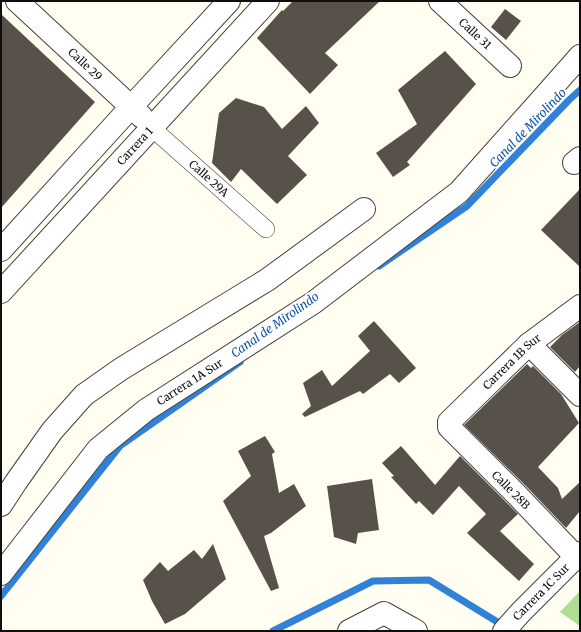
<svg xmlns="http://www.w3.org/2000/svg" width="581" height="632" font-family="Merriweather,serif">
<rect width="100%" height="100%" fill="#fffef0"/>
<path fill="#acdf94" d="M 580,591 L 580,626 L 560,612 Z"/>
<g fill="none" stroke-linecap="round" stroke-linejoin="round">
<path stroke="#3181d8" stroke-width="7" d="M 379,266 L 467,206 L 569,100 L 580,90
M 1,596 L 120,446 L 240,362
M 273,631 L 373,581 L 429,580 L 504,626"/>
</g>
<path fill="#58514a" d="M 293,1 L 380,1 L 325,53 L 338,65 L 310,94 L 257,38 L 282,10 L 283,11 Z
M 505,9 L 521,21 L 506,40 L 491,27 Z
M 1,14 L 95,102 L 1,208 Z
M 445,51 L 476,84 L 407,162 L 410,165 L 393,177 L 376,153 L 417,124 L 398,90 Z
M 236,98 L 264,107 L 282,129 L 306,106 L 319,123 L 288,156 L 307,175 L 277,204 L 241,169 L 231,182 L 212,163 L 219,113 Z
M 580,189 L 580,267 L 541,230 Z
M 374,321 L 416,368 L 399,383 L 390,374 L 363,394 L 360,391 L 305,417 L 302,414 L 311,406 L 303,383 L 322,370 L 332,386 L 370,351 L 358,336 Z
M 580,322 L 580,366 L 575,372 L 550,347 L 562,335 Z
M 527,364 L 531,368 L 533,366 L 561,394 L 579,423 L 538,467 L 558,488 L 562,499 L 580,482 L 580,511 L 566,528 L 525,485 L 464,425 Z
M 265,436 L 275,452 L 272,454 L 279,493 L 294,484 L 306,506 L 271,533 L 264,536 L 279,588 L 271,591 L 223,501 L 251,476 L 238,451 Z
M 401,446 L 435,485 L 460,456 L 518,514 L 500,531 L 534,564 L 519,581 L 467,533 L 486,514 L 459,486 L 433,515 L 419,501 L 416,504 L 391,477 L 394,476 L 382,463 Z
M 372,479 L 379,530 L 358,533 L 356,544 L 334,537 L 327,486 Z
M 213,544 L 226,579 L 185,614 L 165,624 L 152,601 L 143,580 L 160,562 L 168,571 L 194,550 L 202,559 Z"/>
<g fill="none" stroke-linecap="round" stroke-linejoin="round">
<g stroke="#414141" stroke-width="18">
<g id="pedestrian">
<path id="s1" d="M 152,128 L 266,229"/>
</g>
</g>
<g stroke="#414141" stroke-width="24">
<g id="minor">
<path id="s2" d="M 17,1 L 142,117"/>
<path id="s3" d="M 440,1 L 510,66"/>
<path d="M 574,163 L 580,158"/>
<path d="M 1,250 L 131,107 L 229,1"/>
<path id="s4" d="M 1,292 L 268,1"/>
<path d="M 529,344 L 580,395"/>
<path d="M 1,505 L 16,482 L 52,431 L 84,395 L 121,369 L 267,280 L 364,209"/>
<path id="s5" d="M 576,557 L 516,494 L 449,427 L 449,422 L 529,344 L 580,306"/>
<path id="s6" d="M 1,574 L 98,449 L 146,410 L 313,303 L 459,192 L 542,99 L 580,56"/>
<path d="M 349,631 L 384,613 L 411,628 L 416,631"/>
<path id="s7" d="M 504,631 L 521,612 L 580,553"/>
</g>
</g>
<use href="#pedestrian" stroke="#fff" stroke-width="17"/>
<use href="#minor" stroke="#fff" stroke-width="22"/>
</g>
<g text-anchor="middle" stroke-width="4" stroke-linejoin="round" paint-order="stroke">
<g font-size="11" fill="#0e0e0e" stroke="#fff">
<text dy="4" stroke="none"><textPath href="#s3" startOffset="48">Calle 31</textPath></text>
<text dy="4" stroke="none"><textPath href="#s2" startOffset="93">Calle 29</textPath></text>
<text dy="4" stroke="none"><textPath href="#s4" startOffset="198">Carrera 1</textPath></text>
<text dy="4" stroke="none"><textPath href="#s1" startOffset="76">Calle 29A</textPath></text>
<text dy="4" stroke="none"><textPath href="#s5" startOffset="274">Carrera 1B Sur</textPath></text>
<text dy="4" stroke="none"><textPath href="#s6" startOffset="272">Carrera 1A Sur</textPath></text>
<text transform="translate(511 490) rotate(45)" y="4">Calle 28B</text>
<text dy="4" stroke="none"><textPath href="#s7" startOffset="54">Carrera 1C Sur</textPath></text>
</g>
<g font-size="12" font-style="italic" fill="#0d53ab" stroke="#fff">
<text transform="translate(528 128) rotate(-46)" y="4">Canal de Mirolindo</text>
<text transform="translate(275 325) rotate(-35)" y="4">Canal de Mirolindo</text>
</g>
</g>
<rect width="581" height="632" fill="none" stroke="#0e0e0e" stroke-width="4"/>
</svg>
